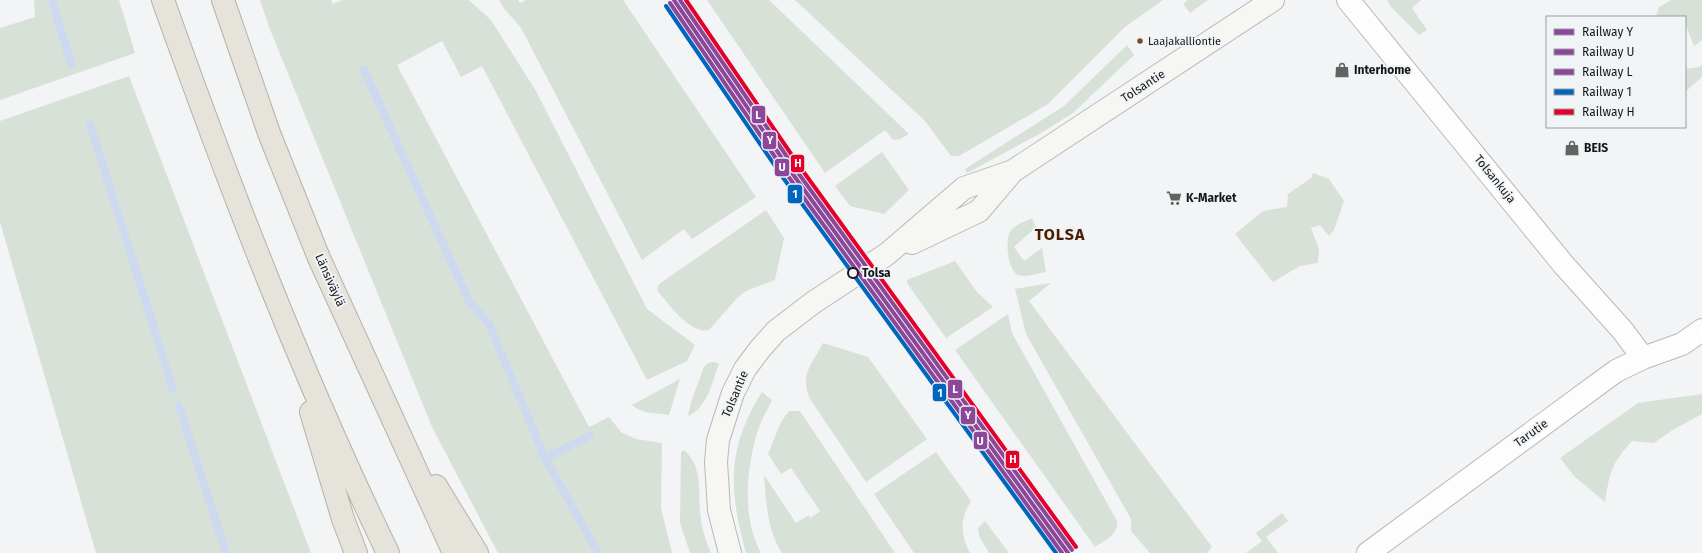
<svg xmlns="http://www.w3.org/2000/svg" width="1702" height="553" font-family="'Fira Sans',sans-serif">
<rect width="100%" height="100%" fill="#f2f4f5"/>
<path fill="#d8e1d8" d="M 34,0 L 119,0 L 135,53 L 0,100 L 0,28 L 35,17 Z
M 260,0 L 331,0 L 333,4 L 342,0 L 469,0 L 491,20 L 536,91 L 647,309 L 695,345 L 687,361 L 647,380 L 482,66 L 461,77 L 442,41 L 397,65 L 589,427 L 609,417 L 621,432 L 636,439 L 662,443 L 661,508 L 672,553 L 498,553 L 432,427 L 269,27 Z
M 499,0 L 518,0 L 520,3 L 526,0 L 623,0 L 756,197 L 692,239 L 684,229 L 642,260 L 521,28 L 502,6 Z
M 707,0 L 769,0 L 909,134 L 900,139 L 893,140 L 885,130 L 825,173 Z
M 795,0 L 1163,0 L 1125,27 L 1048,104 L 959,156 L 951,156 L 925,121 Z
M 1188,0 L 1208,0 L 1190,13 L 1183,4 Z
M 1387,0 L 1421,0 L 1412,8 L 1427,30 L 1419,35 L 1391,7 Z
M 1671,0 L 1702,0 L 1702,40 L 1694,46 C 1691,36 1685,27 1685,17 L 1656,17 L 1659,7 Z
M 1127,45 L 1134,55 L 1073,113 L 1041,133 L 967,173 L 965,169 L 1064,106 Z
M 1702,64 L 1702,77 L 1685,92 L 1685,69 L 1700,67 Z
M 129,76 L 311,553 L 96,553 L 0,222 L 0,121 Z
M 882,152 L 909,190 L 884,214 L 850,206 L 835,186 Z
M 1313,173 L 1329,179 L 1344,201 L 1334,230 L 1329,236 L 1320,225 L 1311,228 L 1319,249 L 1318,263 L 1300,266 L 1273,282 L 1235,234 L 1263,211 L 1287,207 L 1288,194 L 1311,178 Z
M 766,210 L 784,238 L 775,280 L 746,291 L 737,298 L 709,330 C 690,335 667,302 657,290 L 659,284 Z
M 1032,218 L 1036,227 L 1014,247 L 1024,261 L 1042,248 L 1046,272 C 1038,273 1026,278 1018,275 C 1007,270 1004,237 1012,229 C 1017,224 1026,221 1032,218 Z
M 955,261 L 977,292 L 993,307 L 946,338 L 907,283 L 907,280 Z
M 1051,283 L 1029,301 L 1212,547 L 1207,553 L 1150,553 L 1131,531 L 1131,519 L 1026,334 L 1015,289 Z
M 1008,314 L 1012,333 L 1117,521 C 1119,535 1105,540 1095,547 L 955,350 Z
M 823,343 L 868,357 L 927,439 L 866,482 L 810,399 C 799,374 812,365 823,343 Z
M 714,362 L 719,364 C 712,382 708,407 688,416 L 691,402 L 704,367 L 708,363 Z
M 680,379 L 669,415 C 655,413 642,414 632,405 Z
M 762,392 L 772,400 C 767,411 760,422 757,433 C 746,471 742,518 761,553 L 746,553 C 729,491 726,449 762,392 Z
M 1702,394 L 1702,414 L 1671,431 L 1654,443 L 1632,441 C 1611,464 1610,472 1605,502 L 1575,477 L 1560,458 L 1638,403 Z
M 789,411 L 800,411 L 895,553 L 782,553 C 767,530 766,501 764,475 L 796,523 L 809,515 L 810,518 L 820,511 L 791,468 L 781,474 L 768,454 L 781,422 Z
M 684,450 C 705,468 697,496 701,520 C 702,531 707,543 711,553 L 690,553 L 680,523 L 681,452 Z
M 936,452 L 971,501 C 960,518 960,535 970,553 L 914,553 L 874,494 Z
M 1282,513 L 1288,521 L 1266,537 L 1278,553 L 1246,553 L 1262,541 L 1256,533 Z
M 985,521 L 1009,553 L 989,553 L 979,536 L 978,528 Z"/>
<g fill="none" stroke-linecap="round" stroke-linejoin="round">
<path stroke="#cdd9ee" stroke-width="8" d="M 52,0 L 71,64
M 364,70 L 469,301 L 489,324 L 545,458 L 598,553
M 90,124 L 173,389
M 179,406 L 226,553
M 545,458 L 590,436"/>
<g stroke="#b8b9ba" stroke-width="24">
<path id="street" d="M 1348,0 L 1563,264 L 1623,331 L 1643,358
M 1368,553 L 1616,371 L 1643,358 L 1682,344 L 1702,330"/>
</g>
<g stroke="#b8b9ba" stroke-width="24">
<path id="secondary" d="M 912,243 L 979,211 L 1012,172
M 730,553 L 719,510 L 716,462 L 718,440 L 733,393 L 745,369 L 760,349 L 776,331 L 814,302 L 887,254 L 964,188 L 1013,171 L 1273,0"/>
</g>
<g stroke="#b4b2a9" stroke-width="24">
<path id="highway" d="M 163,0 C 230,188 301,373 388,553
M 223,0 L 269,133 L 319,258 L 454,553
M 311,412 L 343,519 L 356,553
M 436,486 L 477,553"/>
</g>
<use href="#street" stroke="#fdfdfe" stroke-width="22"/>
<use href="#secondary" stroke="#f6f6f3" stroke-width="22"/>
<use href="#highway" stroke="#e6e3db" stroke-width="22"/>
<g stroke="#f1f4f6" stroke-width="7">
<path id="rail-1" d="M 674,0 L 792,173 L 1068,553"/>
</g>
<g stroke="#f1f4f6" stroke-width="7">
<path id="rail-2" d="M 670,3 L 788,176 L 1062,553"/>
</g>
<g stroke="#f1f4f6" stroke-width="7">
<path id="rail-3" d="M 680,0 L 796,170 L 1072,550"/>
</g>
<g stroke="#f1f4f6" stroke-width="7">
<path id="rail-4" d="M 666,6 L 784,179 L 1056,553"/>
</g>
<g stroke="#f1f4f6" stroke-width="7">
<path id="rail-5" d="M 686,0 L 800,167 L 1076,547"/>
</g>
<use href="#rail-1" stroke="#8c4799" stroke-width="4"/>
<use href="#rail-2" stroke="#8c4799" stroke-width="4"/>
<use href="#rail-3" stroke="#8c4799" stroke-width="4"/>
<use href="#rail-4" stroke="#0065bd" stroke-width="4"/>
<use href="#rail-5" stroke="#e4002b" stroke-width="4"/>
</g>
<defs>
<g id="shop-bare" transform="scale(1.2)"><path d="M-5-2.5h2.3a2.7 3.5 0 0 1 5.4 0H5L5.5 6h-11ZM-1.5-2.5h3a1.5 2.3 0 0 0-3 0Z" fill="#626464" stroke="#f1f4f6" stroke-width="2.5" paint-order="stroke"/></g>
<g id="supermarket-bare" transform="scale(1.2)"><path d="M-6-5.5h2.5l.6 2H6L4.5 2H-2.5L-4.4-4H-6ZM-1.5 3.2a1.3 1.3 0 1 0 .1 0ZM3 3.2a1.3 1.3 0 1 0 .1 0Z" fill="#626464" stroke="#f1f4f6" stroke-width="2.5" paint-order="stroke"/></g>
</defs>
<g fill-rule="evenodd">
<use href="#shop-bare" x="1342" y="70"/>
<use href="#shop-bare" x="1572" y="148"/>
<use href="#supermarket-bare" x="1174" y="198"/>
</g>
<circle fill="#7a4b2a" stroke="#f1f4f6" stroke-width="1.5" cx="1140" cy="41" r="3.5"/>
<circle fill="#f1f4f6" stroke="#151616" stroke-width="2" cx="853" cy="273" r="5"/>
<g text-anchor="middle" stroke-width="4" stroke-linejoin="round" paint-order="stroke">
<g font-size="11" fill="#151616" stroke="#f1f4f6" text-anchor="start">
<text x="1148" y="45">Laajakalliontie</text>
</g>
<g font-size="12" font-weight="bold" fill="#151616" stroke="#f1f4f6" text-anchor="start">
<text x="1354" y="74">Interhome</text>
<text x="1584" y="152">BEIS</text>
<text x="1186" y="202">K-Market</text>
</g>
<g font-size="12" fill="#151616" stroke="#f1f4f6">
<text transform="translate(1143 86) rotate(-33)" y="4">Tolsantie</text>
<text transform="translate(1495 179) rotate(51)" y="4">Tolsankuja</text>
<text transform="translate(330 280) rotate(66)" y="4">Länsiväylä</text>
<text transform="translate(735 394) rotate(-67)" y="4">Tolsantie</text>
<text transform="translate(1531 433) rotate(-36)" y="4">Tarutie</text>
</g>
<g font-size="12" font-weight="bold" fill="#151616" stroke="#f1f4f6" text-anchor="start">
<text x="862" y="277">Tolsa</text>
</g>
<g font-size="16" font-weight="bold" letter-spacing="1" fill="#4b1d00" stroke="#f1f4f6">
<text x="1060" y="240">TOLSA</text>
</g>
</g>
<g stroke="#f1f4f6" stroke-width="1.5">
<rect x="751" y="105" width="15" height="19" rx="4" fill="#8c4799"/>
<rect x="762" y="131" width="15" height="19" rx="4" fill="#8c4799"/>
<rect x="790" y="154" width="15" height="19" rx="4" fill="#e4002b"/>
<rect x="774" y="158" width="16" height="19" rx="4" fill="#8c4799"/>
<rect x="787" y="184" width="16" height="20" rx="4" fill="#0065bd"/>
<rect x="947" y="379" width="16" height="20" rx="4" fill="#8c4799"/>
<rect x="932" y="383" width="15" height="19" rx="4" fill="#0065bd"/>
<rect x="960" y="406" width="16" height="19" rx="4" fill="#8c4799"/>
<rect x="973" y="431" width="15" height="19" rx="4" fill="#8c4799"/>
<rect x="1005" y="450" width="15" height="19" rx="4" fill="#e4002b"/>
</g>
<g font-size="11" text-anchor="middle" font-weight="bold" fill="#fff">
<text x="758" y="119">L</text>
<text x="770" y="144">Y</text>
<text x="798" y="167">H</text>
<text x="782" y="171">U</text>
<text x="795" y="198">1</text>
<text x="955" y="393">L</text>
<text x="940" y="397">1</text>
<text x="968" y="419">Y</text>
<text x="980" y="445">U</text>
<text x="1013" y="463">H</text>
</g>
<rect x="1546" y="16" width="140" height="112" fill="#f1f4f6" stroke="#999b9c"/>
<rect x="1554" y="29" width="20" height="6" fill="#8c4799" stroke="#999b9c"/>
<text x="1582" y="36" font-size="12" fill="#151616">Railway Y</text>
<rect x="1554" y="49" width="20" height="6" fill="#8c4799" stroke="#999b9c"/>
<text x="1582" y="56" font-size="12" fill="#151616">Railway U</text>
<rect x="1554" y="69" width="20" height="6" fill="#8c4799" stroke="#999b9c"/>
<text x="1582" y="76" font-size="12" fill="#151616">Railway L</text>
<rect x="1554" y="89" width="20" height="6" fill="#0065bd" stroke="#999b9c"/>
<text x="1582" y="96" font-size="12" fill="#151616">Railway 1</text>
<rect x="1554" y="109" width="20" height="6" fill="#e4002b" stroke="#999b9c"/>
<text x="1582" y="116" font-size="12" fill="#151616">Railway H</text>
</svg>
